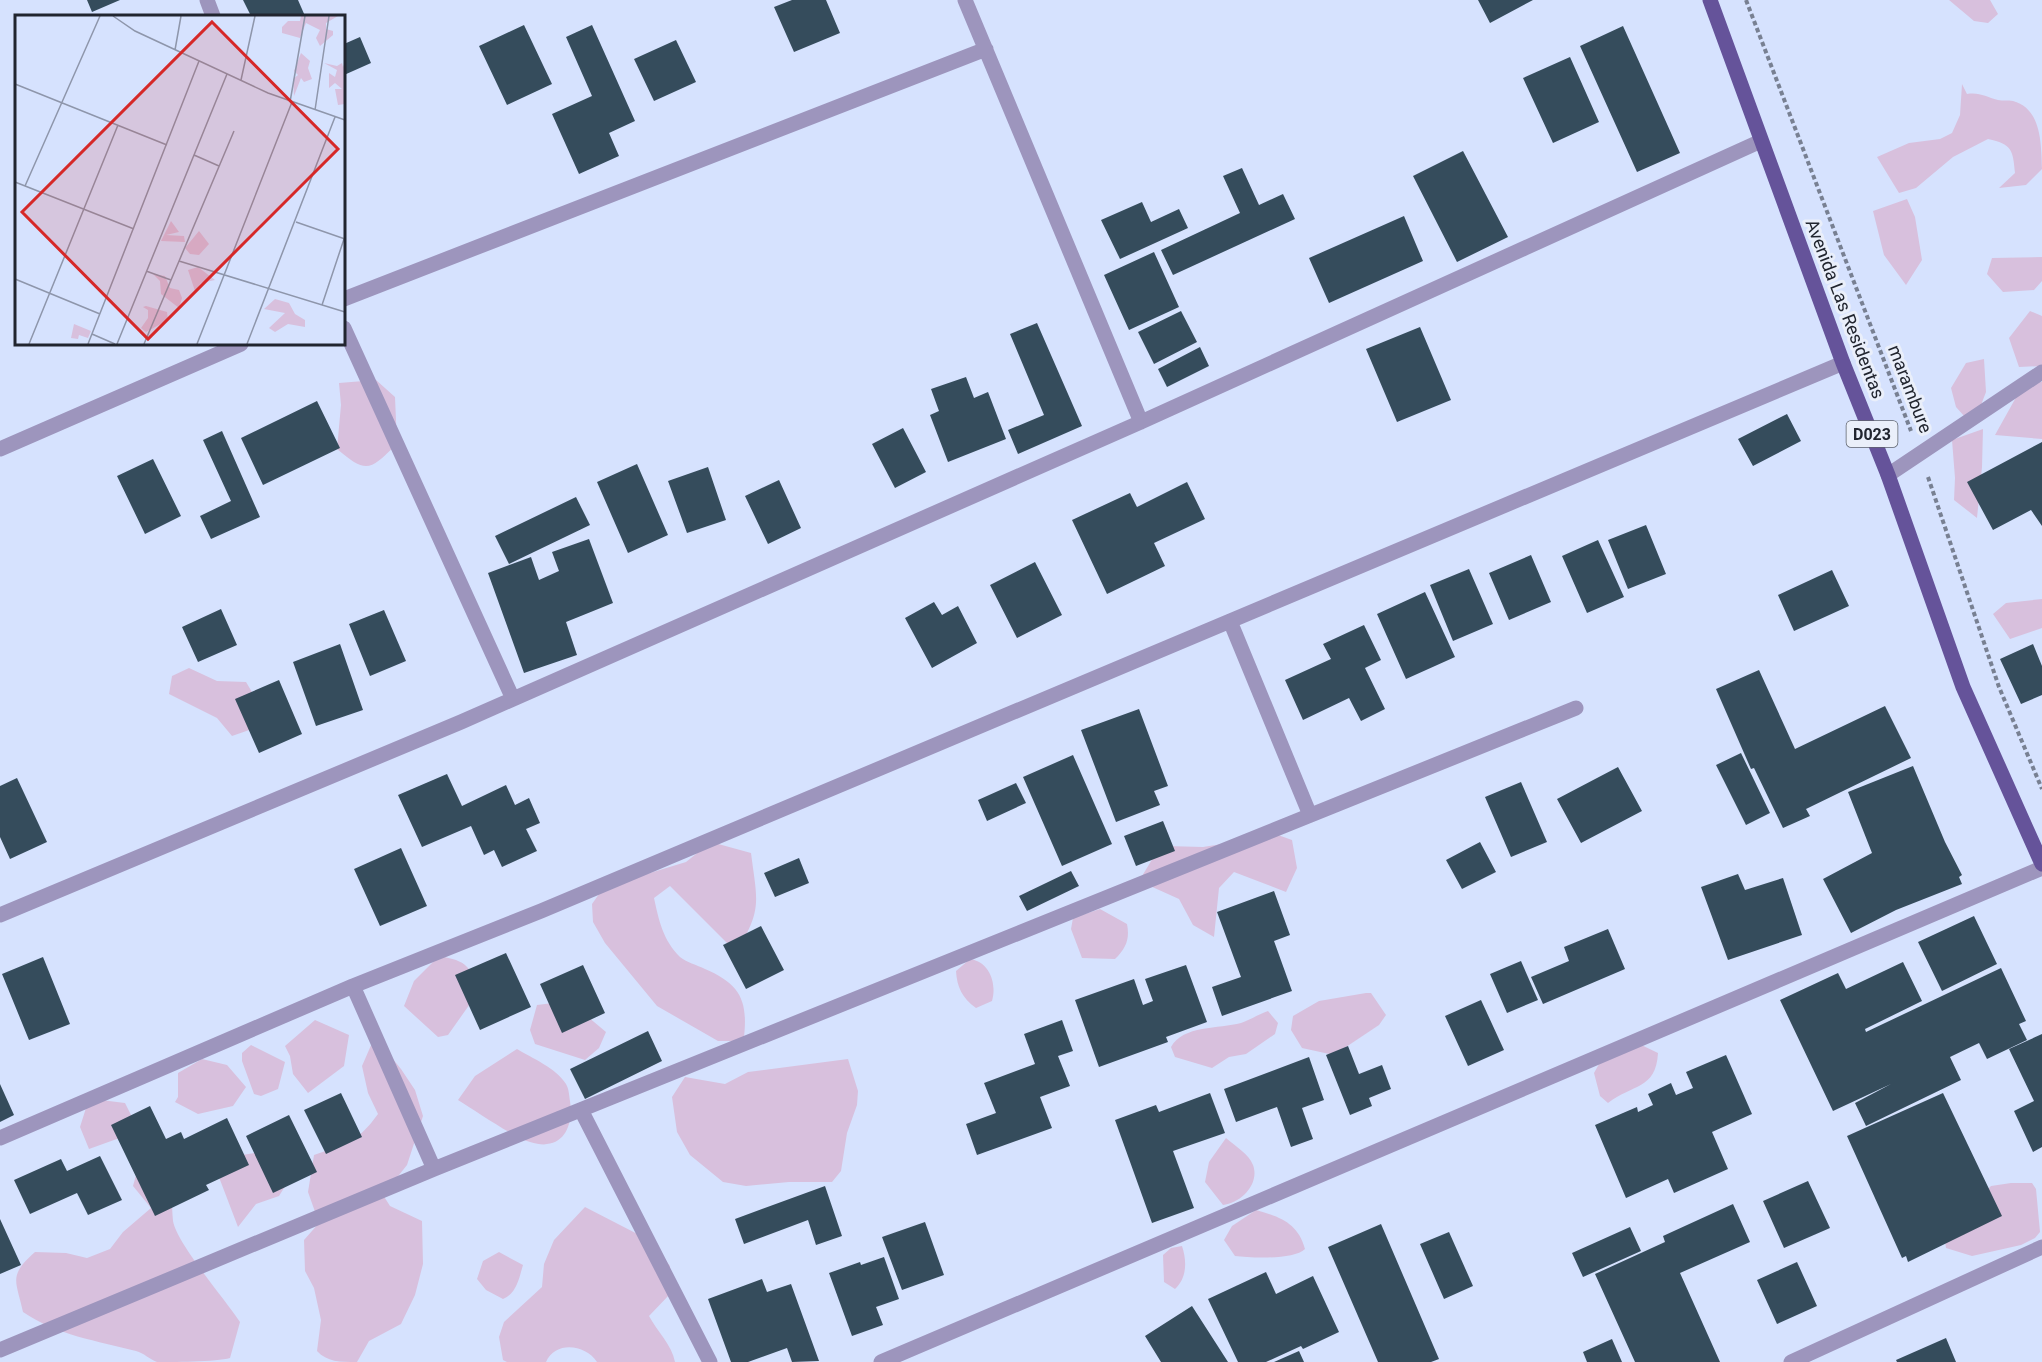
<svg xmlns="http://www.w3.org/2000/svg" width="2042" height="1362" font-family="Roboto,sans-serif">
<rect width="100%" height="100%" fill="#d6e2fe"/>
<path fill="#d8c0dd" d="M 1949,0 L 1990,0 L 1998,14 L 1988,23 L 1974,21 Z
M 1962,84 L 1967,94 C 1980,92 1986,97 1998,100 C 2003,101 2008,100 2013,101 C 2042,109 2041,144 2042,169 L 2026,185 L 1999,188 L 2015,173 C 2013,150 2012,144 1988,139 L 1953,157 L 1916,188 L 1899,193 L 1877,157 L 1909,143 L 1940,139 L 1952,133 L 1960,115 Z
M 1907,199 L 1915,217 L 1922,260 L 1906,285 L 1884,255 L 1873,211 Z
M 2042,257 L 2042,281 L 2034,290 L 2003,292 L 1987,274 L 1992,258 Z
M 2030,311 L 2042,316 L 2042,366 L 2019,367 L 2009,338 Z
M 1984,359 L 1986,392 L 1973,426 L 1956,407 L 1951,388 L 1966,363 Z
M 376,380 L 395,397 L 397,444 C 369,471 367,474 337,449 L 341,405 L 339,383 Z
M 2034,382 L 2042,382 L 2042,439 L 1995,435 L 2019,392 Z
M 1983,429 L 1982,467 L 1977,518 L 1954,500 L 1955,478 L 1952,440 Z
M 2042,599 L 2042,628 L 2010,639 L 1993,614 L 2006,603 Z
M 189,668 L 217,681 L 246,682 L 261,707 L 255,728 L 232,736 L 217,718 L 169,694 L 172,676 Z
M 1278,835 L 1292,840 L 1297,868 L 1286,892 L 1234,872 L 1219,888 L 1214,937 L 1193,925 L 1179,899 L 1139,881 L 1156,853 L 1166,846 L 1203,847 Z
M 711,842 L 751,853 C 757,901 763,909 736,952 L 670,886 L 654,898 C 659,921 663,940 680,957 C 686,962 697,965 705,969 C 740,984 748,1000 744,1037 L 734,1041 L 718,1041 L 657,1006 L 605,943 L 593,922 L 592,904 L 604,887 L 686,862 Z
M 1100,909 L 1127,924 C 1130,939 1126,948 1115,959 L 1082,958 L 1071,929 L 1073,918 Z
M 439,956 C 467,961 472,966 477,994 L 448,1035 L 438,1037 L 404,1006 L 414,981 Z
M 970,959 C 990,962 997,984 992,1001 L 976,1008 C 962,998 957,987 956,971 Z
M 1366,993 L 1371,993 L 1386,1015 L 1379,1025 L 1334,1055 L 1302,1048 L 1291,1030 L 1293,1016 L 1319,1001 Z
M 569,1001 L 606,1032 L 599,1048 L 585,1060 L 535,1044 L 530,1030 L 537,1005 Z
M 1268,1011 L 1278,1023 L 1275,1034 L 1246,1054 L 1229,1057 L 1212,1068 L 1175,1057 L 1171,1047 C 1183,1025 1219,1029 1241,1023 C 1250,1020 1259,1014 1268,1011 Z
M 315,1020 L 349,1035 L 344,1066 L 308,1093 L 293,1074 L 290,1056 L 285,1046 Z
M 1631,1040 L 1658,1053 C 1656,1090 1632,1084 1608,1103 L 1600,1096 L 1594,1073 L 1608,1048 Z
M 372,1043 L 392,1058 L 401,1069 L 415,1090 L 423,1116 L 407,1165 L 383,1195 L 390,1206 L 422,1221 L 423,1264 L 415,1295 L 401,1324 L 369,1341 L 357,1362 C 340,1362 327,1362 317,1351 L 321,1320 L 314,1288 L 305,1271 L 304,1240 L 319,1223 L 308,1192 L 314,1155 C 346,1144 357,1143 378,1114 L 368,1093 L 362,1066 Z
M 251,1045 L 285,1062 L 278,1089 L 261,1096 L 254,1094 L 242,1061 L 242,1053 Z
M 517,1049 C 532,1058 556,1068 566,1084 C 569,1089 569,1095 570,1101 C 574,1129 561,1152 530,1142 C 513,1137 476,1111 458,1100 L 475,1076 Z
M 202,1059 L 227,1065 L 246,1087 L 233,1106 L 198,1114 L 175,1102 L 178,1097 L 178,1073 Z
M 848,1059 L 858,1091 L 857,1105 L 847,1133 L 841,1171 L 832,1182 L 789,1182 L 746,1186 L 723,1182 L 690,1155 L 677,1132 L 672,1097 L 685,1077 L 725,1084 L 748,1072 Z
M 101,1100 L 125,1103 L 139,1131 L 89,1149 L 80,1127 L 86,1108 Z
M 1226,1138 C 1235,1146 1249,1154 1253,1165 C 1260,1184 1241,1203 1223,1205 L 1205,1182 L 1209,1162 Z
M 260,1152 L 289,1180 L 279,1196 L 256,1204 L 238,1227 L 217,1172 L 230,1157 Z
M 140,1161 L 172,1193 C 172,1202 172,1212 173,1221 C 177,1244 225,1299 240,1322 L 230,1358 C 217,1362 170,1362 157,1362 C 149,1359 144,1353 136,1351 C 98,1341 56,1335 23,1312 C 16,1280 8,1276 35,1252 L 66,1253 L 87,1258 L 110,1249 L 123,1232 L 151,1208 L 133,1186 Z
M 2011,1183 L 2032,1183 L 2036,1189 L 2040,1232 L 2035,1238 L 2021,1245 L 1972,1256 L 1946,1248 L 1944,1233 L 1991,1186 Z
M 585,1207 L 651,1241 L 670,1266 L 671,1293 L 649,1316 C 657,1331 672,1345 675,1362 L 597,1362 C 586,1345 556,1340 546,1362 L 507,1362 L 503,1360 L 499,1337 L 504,1322 L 542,1287 L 544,1264 L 554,1240 Z
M 1256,1210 C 1280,1217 1298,1223 1305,1249 C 1294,1260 1251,1258 1235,1256 L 1224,1240 L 1232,1226 Z
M 1182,1246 C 1187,1261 1187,1278 1175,1289 L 1164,1282 L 1163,1255 L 1171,1248 Z
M 499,1252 L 523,1265 C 519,1278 517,1293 503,1299 L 486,1290 L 477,1279 L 483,1261 Z"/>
<path fill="#354c5c" d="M 87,0 L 120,0 L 92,12 Z
M 243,0 L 298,0 L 305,16 L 251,16 Z
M 792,0 L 826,0 L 840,33 L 794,52 L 774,7 Z
M 1478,0 L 1533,0 L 1490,23 Z
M 524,25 L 552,84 L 507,105 L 479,46 Z
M 592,25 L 635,121 L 609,133 L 619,156 L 579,174 L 552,114 L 592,96 L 566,37 Z
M 1623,26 L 1680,153 L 1637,172 L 1580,46 Z
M 360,37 L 371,63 L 344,75 L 344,44 Z
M 676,40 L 696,82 L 654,101 L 634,59 Z
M 1570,57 L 1599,122 L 1553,143 L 1523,78 Z
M 1463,151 L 1508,237 L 1457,262 L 1413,176 Z
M 1242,168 L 1259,205 L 1283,194 L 1295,219 L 1173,275 L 1161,250 L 1240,213 L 1223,176 Z
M 1142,202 L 1151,222 L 1179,209 L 1188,228 L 1120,259 L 1101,220 Z
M 1404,216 L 1423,261 L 1329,303 L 1309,258 Z
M 1154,252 L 1179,307 L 1129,330 L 1104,275 Z
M 1181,311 L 1197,342 L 1154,364 L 1138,332 Z
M 1037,323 L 1082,426 L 1018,454 L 1008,430 L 1044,415 L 1010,334 Z
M 1420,327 L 1451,400 L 1397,422 L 1366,349 Z
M 1200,347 L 1209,366 L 1167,387 L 1158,369 Z
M 966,377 L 974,398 L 988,392 L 1006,439 L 948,462 L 930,415 L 939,411 L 931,389 Z
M 317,401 L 340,448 L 263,485 L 241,438 Z
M 1787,414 L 1801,441 L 1753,466 L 1738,439 Z
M 903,428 L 926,472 L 895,488 L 872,444 Z
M 222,431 L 260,517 L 211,539 L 200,516 L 231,501 L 203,440 Z
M 2042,442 L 2042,526 L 2031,510 L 1993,530 L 1967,482 Z
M 153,459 L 181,516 L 145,534 L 117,476 Z
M 637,464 L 668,535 L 628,553 L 597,482 Z
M 708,467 L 726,520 L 687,533 L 668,481 Z
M 779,480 L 801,528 L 768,544 L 745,496 Z
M 1187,482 L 1205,519 L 1154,543 L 1165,566 L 1107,594 L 1072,520 L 1130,493 L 1137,507 Z
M 576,497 L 590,525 L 509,564 L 495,536 Z
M 1646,525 L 1666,574 L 1628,589 L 1608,540 Z
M 589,539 L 613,603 L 566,622 L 577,655 L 524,673 L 488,573 L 531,557 L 539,580 L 559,571 L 552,552 Z
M 1598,540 L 1624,597 L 1587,613 L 1562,556 Z
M 1531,555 L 1551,602 L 1509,620 L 1489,573 Z
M 1035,562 L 1062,615 L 1017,638 L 990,585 Z
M 1469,569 L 1493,624 L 1453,641 L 1430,585 Z
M 1832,570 L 1849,606 L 1794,631 L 1778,595 Z
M 1425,592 L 1455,657 L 1406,679 L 1377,614 Z
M 934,602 L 942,615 L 958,606 L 977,643 L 932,668 L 905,618 Z
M 221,609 L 237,645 L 198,662 L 182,627 Z
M 384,610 L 406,661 L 370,676 L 349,624 Z
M 1364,625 L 1381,660 L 1365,668 L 1385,709 L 1361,721 L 1349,698 L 1303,720 L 1285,680 L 1331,659 L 1323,644 Z
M 340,644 L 363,710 L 316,726 L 293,662 Z
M 2033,644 L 2042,666 L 2042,695 L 2021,704 L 2000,659 Z
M 1759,670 L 1795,749 L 1885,706 L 1911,758 L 1806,809 L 1810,816 L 1783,828 L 1754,768 L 1751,769 L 1716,689 Z
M 279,680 L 302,734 L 259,753 L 235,699 Z
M 1139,709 L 1168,786 L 1154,791 L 1160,805 L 1116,822 L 1081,730 Z
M 1741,753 L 1770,813 L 1746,825 L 1716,765 Z
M 1073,755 L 1112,844 L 1062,866 L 1023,777 Z
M 1913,766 L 1945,842 L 1962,875 L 1959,877 L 1962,884 L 1896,910 L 1851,933 L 1823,879 L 1872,853 L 1848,792 Z
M 1618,767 L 1642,811 L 1581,843 L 1557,799 Z
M 447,774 L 462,806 L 506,785 L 515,805 L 529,798 L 540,823 L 526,829 L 537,851 L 502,867 L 494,850 L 484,855 L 471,826 L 422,847 L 398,795 Z
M 17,778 L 47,842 L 10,859 L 0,837 L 0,786 Z
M 1521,782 L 1547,842 L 1511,857 L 1485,797 Z
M 1016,783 L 1026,803 L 987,821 L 978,800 Z
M 1163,821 L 1175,851 L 1136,866 L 1124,836 Z
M 1480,842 L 1496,872 L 1462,889 L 1446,860 Z
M 401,848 L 427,906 L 380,926 L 354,869 Z
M 799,858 L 809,883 L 775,897 L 764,873 Z
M 1071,871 L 1079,886 L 1027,911 L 1019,896 Z
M 1738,874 L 1745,890 L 1783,878 L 1802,935 L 1728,960 L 1701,887 Z
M 1274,891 L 1290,935 L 1274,941 L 1292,991 L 1222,1016 L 1212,987 L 1241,977 L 1217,912 Z
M 1974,916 L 1997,964 L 1942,991 L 1918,942 Z
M 761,926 L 784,970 L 746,989 L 723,945 Z
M 1608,929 L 1625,969 L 1543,1004 L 1531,977 L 1569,961 L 1564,947 Z
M 506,953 L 531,1007 L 480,1030 L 455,975 Z
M 43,957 L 70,1024 L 29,1040 L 2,974 Z
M 1521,961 L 1538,1000 L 1507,1013 L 1490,974 Z
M 1903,962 L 1922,1001 L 1865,1029 L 1866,1032 L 2001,968 L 2026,1021 L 2019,1024 L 2027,1040 L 1987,1059 L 1979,1043 L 1950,1057 L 1961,1080 L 1866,1126 L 1855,1103 L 1891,1084 L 1833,1111 L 1780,1000 L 1838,973 L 1846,989 Z
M 583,965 L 605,1013 L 562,1033 L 540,984 Z
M 1186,965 L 1207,1022 L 1166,1037 L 1168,1042 L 1099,1067 L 1075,1000 L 1134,979 L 1143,1005 L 1153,1001 L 1145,979 Z
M 1481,1000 L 1504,1050 L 1468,1066 L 1445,1016 Z
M 1062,1020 L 1073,1051 L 1058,1056 L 1070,1086 L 1040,1097 L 1052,1128 L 977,1155 L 966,1124 L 996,1113 L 984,1083 L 1035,1064 L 1024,1034 Z
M 648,1031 L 662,1061 L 585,1099 L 570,1069 Z
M 2042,1034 L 2042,1147 L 2033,1152 L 2014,1111 L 2034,1101 L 2009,1049 Z
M 1348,1046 L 1359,1074 L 1382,1065 L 1391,1089 L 1369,1098 L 1372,1106 L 1350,1115 L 1326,1055 Z
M 1726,1055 L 1752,1114 L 1712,1132 L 1728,1169 L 1674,1193 L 1668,1179 L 1626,1198 L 1595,1125 L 1637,1107 L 1638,1112 L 1653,1105 L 1648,1094 L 1671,1083 L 1676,1095 L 1693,1088 L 1686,1072 Z
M 1309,1057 L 1324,1100 L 1302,1108 L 1313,1139 L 1291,1147 L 1277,1107 L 1236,1122 L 1224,1089 Z
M 0,1084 L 14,1115 L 0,1122 Z
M 341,1093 L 362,1137 L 326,1154 L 304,1110 Z
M 1210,1093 L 1225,1133 L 1173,1151 L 1194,1208 L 1152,1223 L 1115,1120 L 1156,1105 L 1159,1112 Z
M 1943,1093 L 2002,1216 L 1908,1262 L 1906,1256 L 1902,1258 L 1847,1136 Z
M 150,1106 L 166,1139 L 181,1132 L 184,1139 L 227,1118 L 249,1165 L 206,1185 L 209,1190 L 155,1216 L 111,1125 Z
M 289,1115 L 317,1172 L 273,1193 L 246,1136 Z
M 100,1156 L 122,1200 L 88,1215 L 77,1193 L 30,1214 L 14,1180 L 61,1159 L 67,1171 Z
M 1808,1181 L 1830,1228 L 1784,1248 L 1763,1201 Z
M 825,1186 L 842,1236 L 816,1245 L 808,1220 L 744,1244 L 735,1219 Z
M 1733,1204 L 1750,1242 L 1680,1273 L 1720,1362 L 1635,1362 L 1595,1274 L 1665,1242 L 1663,1236 Z
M 0,1219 L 21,1265 L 0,1274 Z
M 925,1222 L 944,1275 L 902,1290 L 882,1237 Z
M 1381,1224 L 1439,1359 L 1431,1362 L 1378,1362 L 1328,1247 Z
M 1630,1227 L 1641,1251 L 1583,1277 L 1572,1253 Z
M 1449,1232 L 1473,1286 L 1444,1299 L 1420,1244 Z
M 884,1257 L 899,1299 L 876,1307 L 883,1325 L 852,1336 L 829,1273 L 860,1262 L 861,1265 Z
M 1797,1262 L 1817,1306 L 1777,1324 L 1757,1280 Z
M 1266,1272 L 1276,1294 L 1313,1276 L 1339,1332 L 1303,1349 L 1301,1346 L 1266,1362 L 1238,1362 L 1208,1299 Z
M 762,1279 L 767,1292 L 791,1284 L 819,1361 L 792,1362 L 787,1348 L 748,1362 L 731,1362 L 708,1299 Z
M 1192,1306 L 1228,1362 L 1161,1362 L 1145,1336 Z
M 1946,1338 L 1956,1362 L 1897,1362 L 1896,1360 Z
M 1612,1339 L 1622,1362 L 1587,1362 L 1583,1352 Z
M 1299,1351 L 1304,1362 L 1274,1362 Z"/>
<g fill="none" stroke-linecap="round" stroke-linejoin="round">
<path stroke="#788092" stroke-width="4" stroke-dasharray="4.5 3" stroke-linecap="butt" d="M 1746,0 L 1911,431
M 1928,477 L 1999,687 L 2042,789"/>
<path stroke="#9d95bd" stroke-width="15" d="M 207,0 L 213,16
M 965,0 L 1141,422
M 344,299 L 986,49
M 344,328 L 513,699
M 0,449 L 241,344
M 1888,475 L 2042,372
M 1230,621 L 1310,815
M 0,915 L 461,722 L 1141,422 L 1761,141
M 353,986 L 434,1169
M 581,1110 L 710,1362
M 0,1138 L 353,986 L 541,911 L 1843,363
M 0,1350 L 434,1169 L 1576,708
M 881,1362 L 2042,868
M 1791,1362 L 2042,1247"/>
<path stroke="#65539a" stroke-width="15" d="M 1710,0 L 1843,363 L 1888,475 L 1963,687 L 2042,864"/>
</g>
<g text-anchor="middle" stroke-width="6" stroke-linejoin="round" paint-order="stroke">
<rect fill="#eaeffa" stroke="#5d626c" stroke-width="1.5" x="1846.5" y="421" width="51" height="26" rx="4.5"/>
<g font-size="16" font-weight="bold" fill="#21252f">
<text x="1872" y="440">D023</text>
</g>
<g font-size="18" fill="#21252f" stroke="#eaeffa">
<text transform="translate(1845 309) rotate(69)" y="6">Avenida Las Residentas</text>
<text transform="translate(1910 389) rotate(69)" y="6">marambure</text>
</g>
</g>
<g transform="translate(15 15)">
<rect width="330" height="330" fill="#d6e2fe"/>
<path d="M 286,1 L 323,1 L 311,8 L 311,14 L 318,16 L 318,20 L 305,31 L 301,23 L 305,15 L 291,8 L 285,23 L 267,18 L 267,12 L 273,6 L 285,6 ZM 286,38 L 295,46 L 293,53 L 297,64 L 289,67 L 286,63 L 279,81 L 278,64 L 283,60 L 279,56 ZM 330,47 L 330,89 L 323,90 L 320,74 L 327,74 L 320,68 L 314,73 L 314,58 L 320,62 L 322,55 L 309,48 L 322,51 L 327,48 L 328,52 ZM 156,206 L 164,217 L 151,220 L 169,221 L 170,227 L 146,226 ZM 184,216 L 194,229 L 184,240 L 175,239 L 170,233 ZM 183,252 L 200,265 L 186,268 L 180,276 L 173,255 ZM 138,259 L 150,261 L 155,273 L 164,275 L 167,283 L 164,293 L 146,279 L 145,266 ZM 260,284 L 274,288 L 280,299 L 290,305 L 290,312 L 273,309 L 260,317 L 254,313 L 270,298 L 249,294 ZM 131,291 L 152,297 L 153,305 L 131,317 L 126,313 L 133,303 L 133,295 L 128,292 ZM 59,309 L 76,316 L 73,323 L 64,320 L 63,324 L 56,323 Z" fill="#d8c0dd"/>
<path fill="none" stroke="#8e96ab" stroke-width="1.5" d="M 98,1 L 120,16 L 253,78 L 330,105M 160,35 L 166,1M 226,65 L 240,1M 0,69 L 152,130M 275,87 L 290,1M 300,95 L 314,1M 179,140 L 204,151M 0,167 L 119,214M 10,171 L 85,1M 281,207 L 330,224M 164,246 L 330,297M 131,256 L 156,265M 0,264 L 85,299M 307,290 L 329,224M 77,319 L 100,329M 14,329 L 103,110M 73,329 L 184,46M 102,329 L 212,59M 129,329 L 219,116M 182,329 L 277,87M 232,329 L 320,102"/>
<path fill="#d62828" fill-opacity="0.15" stroke="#d62828" stroke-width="3" d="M 197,7 L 323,134 L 133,324 L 7,197 Z"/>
<rect width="330" height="330" fill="none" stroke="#21252f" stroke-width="3"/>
</g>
</svg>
